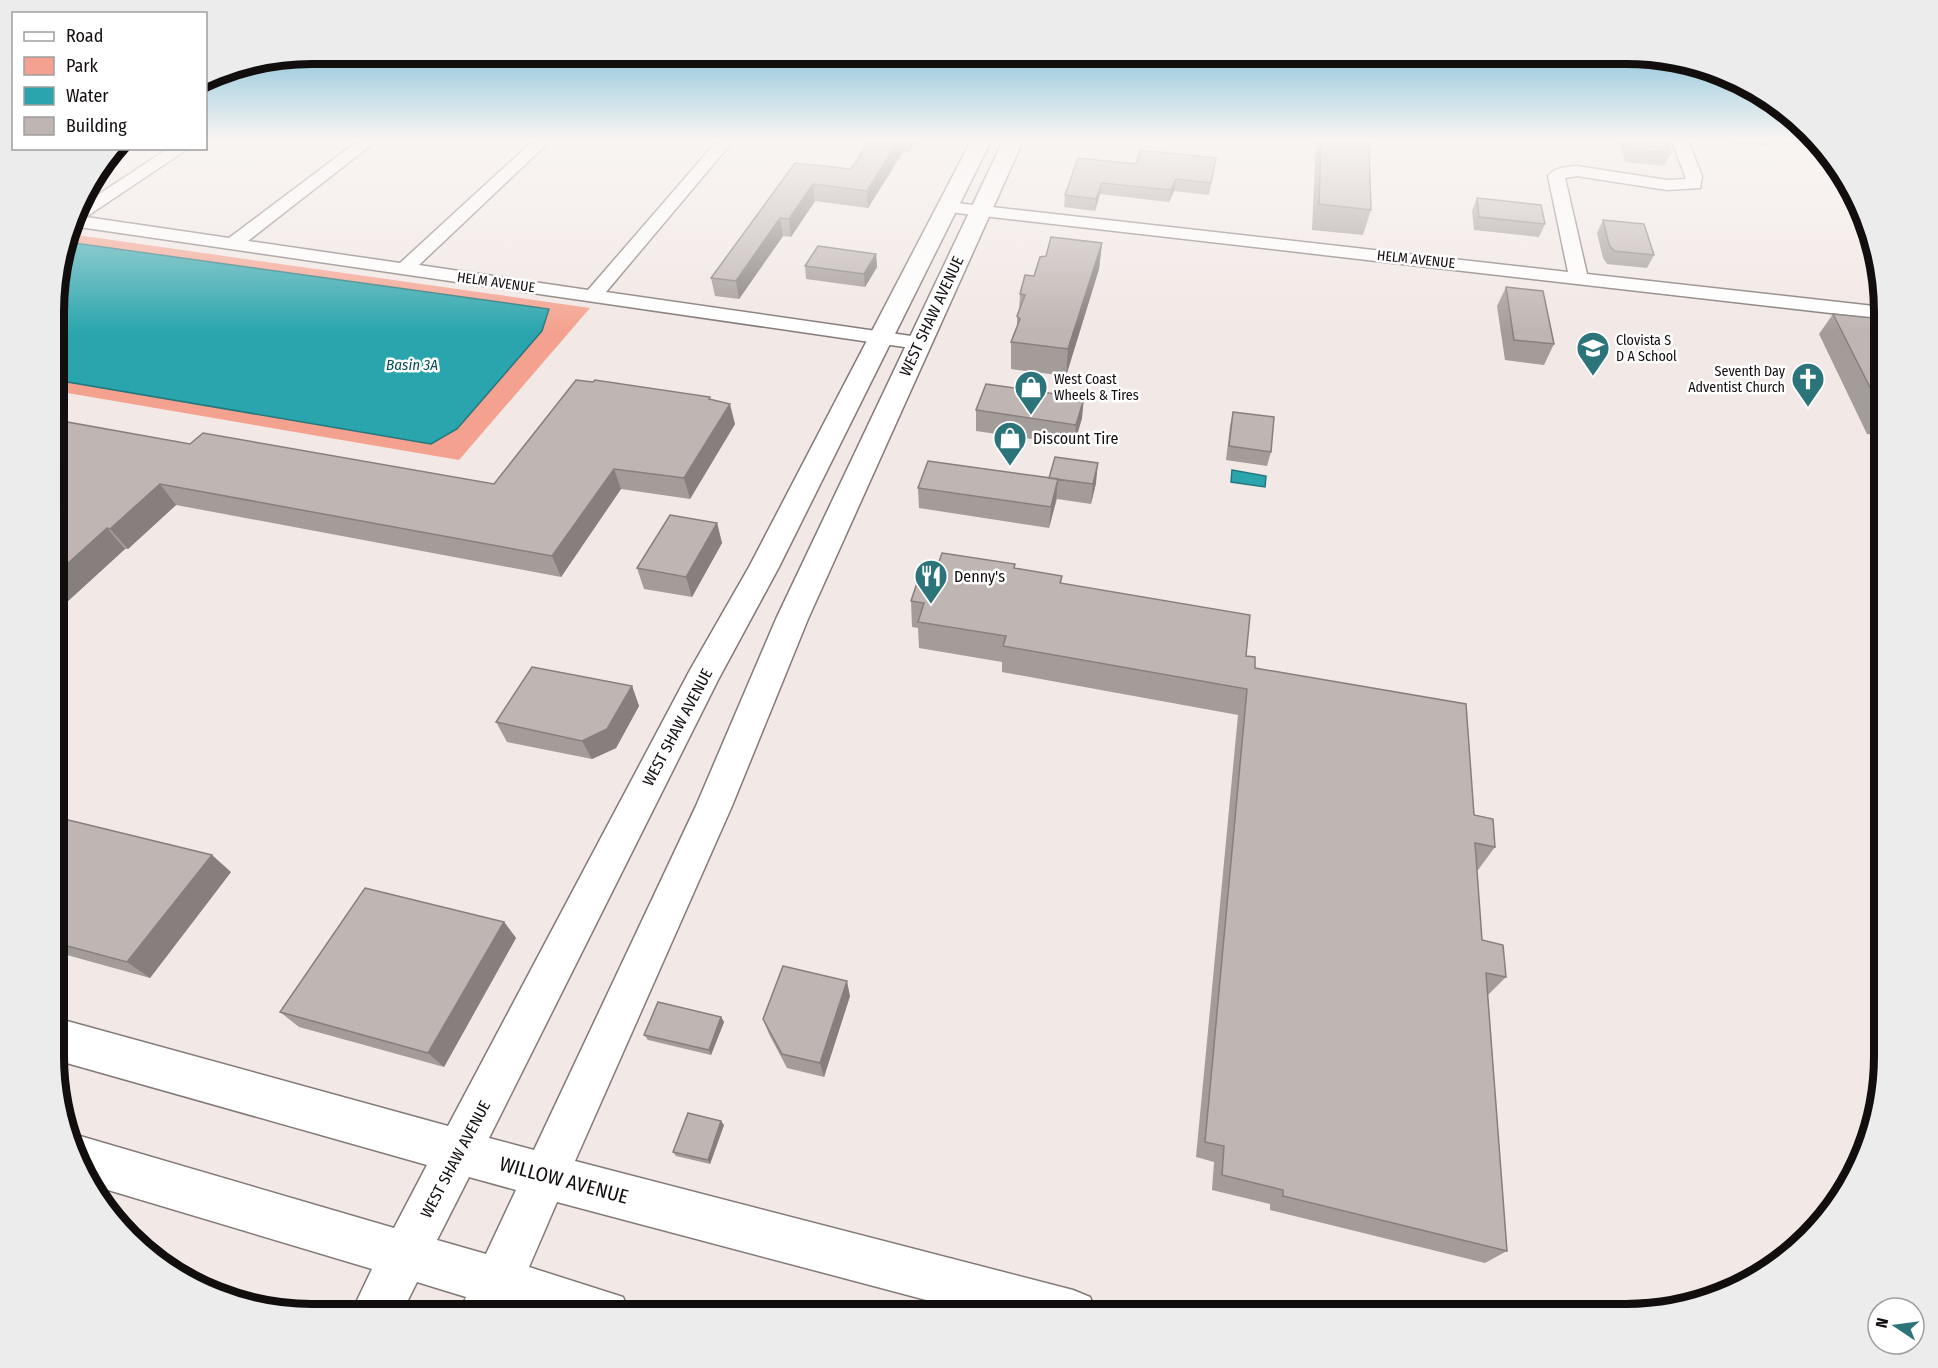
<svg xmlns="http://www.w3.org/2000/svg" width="1938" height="1368" font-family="'Fira Sans Condensed',sans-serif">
<rect width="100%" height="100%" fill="#f2e8e5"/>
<path fill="#f4a28f" d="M 70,234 L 590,308 L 459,460 L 56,391 L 56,279 Z"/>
<path fill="#2ba5ad" stroke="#24787d" stroke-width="1.5" d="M 67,242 L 549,309 L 542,331 L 457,429 L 431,444 L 56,380 L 56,279 Z
M 1232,470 L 1266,476 L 1265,487 L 1231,482 Z"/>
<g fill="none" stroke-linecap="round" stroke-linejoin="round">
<g stroke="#837977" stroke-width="3">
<path id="minor" d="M 358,141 L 376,141 L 248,241 L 400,263 L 533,141 L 550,141 L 419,265 L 588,290 L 717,141 L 733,141 L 606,292 L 918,337 L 925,339 L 928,343 L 925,347 L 918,349 L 72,226 L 78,208 L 169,148 L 189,148 L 86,217 L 229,238 Z
M 1672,141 L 1688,141 L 1702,176 L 1700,188 L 1667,190 L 1577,176 L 1565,178 L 1587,274 L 1883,307 L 1883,319 L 948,212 L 942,211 L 939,207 L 942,203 L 948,202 L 1568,272 L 1548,176 C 1555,167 1566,167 1577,166 L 1667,180 L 1686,179 Z"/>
</g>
<g stroke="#837977" stroke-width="3">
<path id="major" d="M 971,141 L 991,141 L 779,567 L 718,680 L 489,1138 L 534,1150 L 696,806 L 776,619 L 1003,141 L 1023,141 L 808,619 L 732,806 L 575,1161 L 1073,1290 L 1090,1297 L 1097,1314 L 979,1314 L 557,1202 L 529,1267 L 623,1297 L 630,1314 L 522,1314 L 510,1310 L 508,1314 L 459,1314 L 466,1297 L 417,1282 L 401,1314 L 351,1313 L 372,1269 L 88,1184 L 73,1139 L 80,1136 L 394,1228 L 427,1165 L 56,1060 L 56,1018 L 448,1126 L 690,670 L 749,567 ZM 469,1177 L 516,1190 L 486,1254 L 437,1240 Z"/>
</g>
<use href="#minor" fill="#fff" fill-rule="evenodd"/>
<use href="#major" fill="#fff" fill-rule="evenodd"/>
</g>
<path fill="#a49c99" d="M 866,141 L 916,141 L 909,153 L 903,152 L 868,208 L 815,201 L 791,237 L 783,236 L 739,299 L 715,296 L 711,278 L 795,163 L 851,169 L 866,146 Z
M 1316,141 L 1369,141 L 1371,210 L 1363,235 L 1312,230 Z
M 1619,141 L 1666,141 L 1671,153 L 1664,166 L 1625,162 Z
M 1710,141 L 1812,141 L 1817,146 L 1770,142 L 1768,146 Z
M 1216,158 L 1209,195 L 1174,191 L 1169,202 L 1100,194 L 1095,211 L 1064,207 L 1065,195 L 1136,164 Z
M 1477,198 L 1545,224 L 1539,237 L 1474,230 L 1472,211 Z
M 1603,220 L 1654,255 L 1647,268 L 1607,264 L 1603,258 L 1597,233 Z
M 1102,243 L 1099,269 L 1066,376 L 1011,369 L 1011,342 L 1017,328 L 1017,316 L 1019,311 L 1020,294 L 1034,276 Z
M 876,254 L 877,267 L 865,287 L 806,279 L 805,266 Z
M 1506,287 L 1554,344 L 1544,365 L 1505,360 L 1497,306 Z
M 1833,314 L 1883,319 L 1883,436 L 1867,434 L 1819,334 Z
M 711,399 L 735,424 L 690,499 L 621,489 L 561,577 L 176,505 L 128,549 L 125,549 L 56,612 L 56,420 L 190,444 L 494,484 Z
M 976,410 L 1082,418 L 1074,445 L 976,431 Z
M 1233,412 L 1271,452 L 1267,466 L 1226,460 L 1230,426 Z
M 1049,478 L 1096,483 L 1091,504 L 1057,499 L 1049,528 L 919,508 L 918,488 Z
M 717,523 L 722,543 L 692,597 L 644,589 L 637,568 Z
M 1015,568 L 1062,576 L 1061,584 L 1246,656 L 1255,668 L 1474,815 L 1495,847 L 1478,870 L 1477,870 L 1482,940 L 1506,977 L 1488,995 L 1507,1251 L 1485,1263 L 1270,1210 L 1270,1204 L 1212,1190 L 1214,1162 L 1196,1157 L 1238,715 L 1002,672 L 1002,662 L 919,648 L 918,628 L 912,627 L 911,601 L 934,576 Z
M 632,686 L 639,706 L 616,748 L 592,759 L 507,742 L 496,722 Z
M 56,817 L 231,872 L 150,978 L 56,952 Z
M 504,922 L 516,938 L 444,1067 L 299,1027 L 280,1012 Z
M 850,996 L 824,1077 L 787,1068 L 769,1034 L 763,1019 Z
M 721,1017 L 724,1022 L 711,1055 L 648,1040 L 644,1035 Z
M 724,1125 L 710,1164 L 676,1156 L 673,1152 Z"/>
<path fill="#867f7d" d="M 898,141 L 902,141 L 903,152 L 868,208 L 867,191 Z
M 908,141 L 916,141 L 909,153 Z
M 1176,179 L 1174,191 L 1169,202 L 1171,190 Z
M 1102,183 L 1100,194 L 1095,211 L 1096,199 Z
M 813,184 L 815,201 L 791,237 L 789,219 Z
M 780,218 L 783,236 L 739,299 L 736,281 Z
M 1102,243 L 1099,269 L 1066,376 L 1068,349 Z
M 876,254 L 877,267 L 865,287 L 864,274 Z
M 1084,398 L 1082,418 L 1074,445 L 1076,425 Z
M 730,404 L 735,424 L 690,499 L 684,478 Z
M 1098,463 L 1096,483 L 1091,504 L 1093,484 Z
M 614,469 L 621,489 L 561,577 L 552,556 Z
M 1058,479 L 1056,500 L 1049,528 L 1051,507 Z
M 160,484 L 176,505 L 128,549 L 110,529 Z
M 717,523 L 722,543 L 692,597 L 686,577 Z
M 107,528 L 125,549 L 56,612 L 56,574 Z
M 632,686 L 639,706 L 616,748 L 592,759 L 582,741 Z
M 212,855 L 231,872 L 150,978 L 127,962 Z
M 504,922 L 516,938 L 444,1067 L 428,1053 Z
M 847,981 L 850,996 L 824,1077 L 820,1063 Z
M 721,1017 L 724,1022 L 711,1055 L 709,1050 Z
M 721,1121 L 724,1125 L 710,1164 L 708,1160 Z"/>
<path fill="#bfb5b2" stroke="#867f7d" stroke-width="1.5" d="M 870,141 L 898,141 L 867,191 L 813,184 L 789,219 L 780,218 L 736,281 L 711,278 L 795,163 L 851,169 Z
M 1321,141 L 1369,141 L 1371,210 L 1319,204 Z
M 1629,141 L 1666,141 L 1671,153 L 1631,149 Z
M 1140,150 L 1216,158 L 1211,183 L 1176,179 L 1171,190 L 1102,183 L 1096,199 L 1065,195 L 1078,158 L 1136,164 Z
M 1477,198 L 1541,205 L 1545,224 L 1479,217 Z
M 1603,220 L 1644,224 L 1654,255 L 1614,251 L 1609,245 Z
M 1051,237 L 1102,243 L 1068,349 L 1011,342 L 1020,319 L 1017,316 L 1025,295 L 1020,294 L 1025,275 L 1034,276 L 1040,257 L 1046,256 Z
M 818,246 L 876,254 L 864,274 L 805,266 Z
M 1506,287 L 1543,291 L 1554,344 L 1514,340 Z
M 1833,314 L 1883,319 L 1883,413 Z
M 576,380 L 593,382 L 595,380 L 710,397 L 709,399 L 730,404 L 684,478 L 614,469 L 552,556 L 160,484 L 110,529 L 107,528 L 56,574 L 56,420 L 190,444 L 203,433 L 494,484 Z
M 986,384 L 1084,398 L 1076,425 L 976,410 Z
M 1233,412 L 1274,417 L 1271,452 L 1229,446 Z
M 1055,457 L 1098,463 L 1093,484 L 1049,478 Z
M 928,461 L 1058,479 L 1051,507 L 918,488 Z
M 670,515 L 717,523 L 686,577 L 637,568 Z
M 942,553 L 1015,564 L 1014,568 L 1062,576 L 1060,583 L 1250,615 L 1246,656 L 1255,657 L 1255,668 L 1466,704 L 1474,815 L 1493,819 L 1495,847 L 1475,843 L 1482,940 L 1503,945 L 1506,977 L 1486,973 L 1507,1251 L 1283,1196 L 1283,1190 L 1222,1175 L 1224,1146 L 1205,1142 L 1247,689 L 1003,646 L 1006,636 L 918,622 L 924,603 L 911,601 L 920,574 L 934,576 Z
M 532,667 L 632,686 L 607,729 L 582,741 L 496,722 Z
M 56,817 L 212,855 L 127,962 L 56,943 Z
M 365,888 L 504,922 L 428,1053 L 280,1012 Z
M 783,966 L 847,981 L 820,1063 L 782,1054 L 763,1019 Z
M 658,1002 L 721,1017 L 709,1050 L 644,1035 Z
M 688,1113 L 721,1121 L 708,1160 L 673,1152 Z"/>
<linearGradient id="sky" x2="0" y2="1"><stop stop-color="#5caed0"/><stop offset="0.42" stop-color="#f9f5f3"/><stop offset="1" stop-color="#f9f5f3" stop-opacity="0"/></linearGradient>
<rect width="1938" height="332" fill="url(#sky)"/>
<defs>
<g id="school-pin" transform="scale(1.725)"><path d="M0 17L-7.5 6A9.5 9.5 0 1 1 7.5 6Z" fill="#2b757a" stroke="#fff"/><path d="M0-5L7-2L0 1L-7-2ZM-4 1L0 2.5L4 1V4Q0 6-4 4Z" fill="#fff"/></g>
<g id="church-pin" transform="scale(1.725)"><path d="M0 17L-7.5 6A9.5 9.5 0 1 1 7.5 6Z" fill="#2b757a" stroke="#fff"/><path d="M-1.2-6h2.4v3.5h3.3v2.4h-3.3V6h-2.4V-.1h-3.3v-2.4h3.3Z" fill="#fff"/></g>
<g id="shop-pin" transform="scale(1.725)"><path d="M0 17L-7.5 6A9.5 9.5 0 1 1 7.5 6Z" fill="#2b757a" stroke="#fff"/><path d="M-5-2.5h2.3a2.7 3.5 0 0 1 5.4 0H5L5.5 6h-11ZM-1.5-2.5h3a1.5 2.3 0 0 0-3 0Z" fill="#fff"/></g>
<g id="restaurant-pin" transform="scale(1.725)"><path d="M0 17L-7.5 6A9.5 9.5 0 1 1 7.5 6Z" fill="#2b757a" stroke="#fff"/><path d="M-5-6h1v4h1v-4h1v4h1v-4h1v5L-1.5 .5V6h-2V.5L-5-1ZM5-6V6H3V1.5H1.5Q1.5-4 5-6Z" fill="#fff"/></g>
</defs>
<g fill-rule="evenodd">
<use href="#school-pin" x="1593" y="348"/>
<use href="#church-pin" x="1808" y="379"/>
<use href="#shop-pin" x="1031" y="387"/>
<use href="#shop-pin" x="1010" y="438"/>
<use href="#restaurant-pin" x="931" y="576"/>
</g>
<g text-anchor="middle" stroke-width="5" stroke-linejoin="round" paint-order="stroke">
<g font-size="14" fill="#120e0d" stroke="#fff">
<text transform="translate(1416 259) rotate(6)" y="5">HELM AVENUE</text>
<text transform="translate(496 282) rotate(8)" y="5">HELM AVENUE</text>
</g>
<g font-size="14" fill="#120e0d" stroke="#fff" text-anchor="start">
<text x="1616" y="345">Clovista S<tspan x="1616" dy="16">D A School</tspan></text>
<text x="1785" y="376" text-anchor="end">Seventh Day<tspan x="1785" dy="16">Adventist Church</tspan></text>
<text x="1054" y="384">West Coast<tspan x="1054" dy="16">Wheels &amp; Tires</tspan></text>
</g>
<g font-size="15" font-style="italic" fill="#044d51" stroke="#fff">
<text x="412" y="370">Basin 3A</text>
</g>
<g font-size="16" fill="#120e0d" stroke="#fff">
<text transform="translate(931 316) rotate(-65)" y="6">WEST SHAW AVENUE</text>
<text transform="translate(677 727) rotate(-62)" y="6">WEST SHAW AVENUE</text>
<text transform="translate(455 1159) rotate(-62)" y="6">WEST SHAW AVENUE</text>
</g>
<g font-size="16" fill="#120e0d" stroke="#fff" text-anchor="start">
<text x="1033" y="444">Discount Tire</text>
<text x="954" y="582">Denny's</text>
</g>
<g font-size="20" fill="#120e0d" stroke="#fff">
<text transform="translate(564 1180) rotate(15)" y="7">WILLOW AVENUE</text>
</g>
</g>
<path d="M0 0H1938V1368H0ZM312 64H1626A248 248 0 0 1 1874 312V1056A248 248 0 0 1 1626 1304H312A248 248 0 0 1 64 1056V312A248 248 0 0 1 312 64Z" fill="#ececec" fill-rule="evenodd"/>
<path fill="none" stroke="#120e0d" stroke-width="8" d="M312 64H1626A248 248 0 0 1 1874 312V1056A248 248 0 0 1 1626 1304H312A248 248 0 0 1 64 1056V312A248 248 0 0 1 312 64Z"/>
<rect x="12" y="12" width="195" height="138" fill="#ffffff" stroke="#a09f9e" stroke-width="1.5"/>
<rect x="24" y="32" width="30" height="9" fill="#ffffff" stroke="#a09f9e" stroke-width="1.5"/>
<text x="66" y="42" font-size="18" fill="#120e0d">Road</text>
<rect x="24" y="57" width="30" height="18" fill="#f4a28f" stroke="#a09f9e" stroke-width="1.5"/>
<text x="66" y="72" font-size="18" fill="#120e0d">Park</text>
<rect x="24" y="87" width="30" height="18" fill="#2ba5ad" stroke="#a09f9e" stroke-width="1.5"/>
<text x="66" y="102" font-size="18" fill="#120e0d">Water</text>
<rect x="24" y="117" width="30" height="18" fill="#bfb5b2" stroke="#a09f9e" stroke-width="1.5"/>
<text x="66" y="132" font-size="18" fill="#120e0d">Building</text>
<g transform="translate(1896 1326) rotate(283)"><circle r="28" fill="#ffffff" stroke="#a09f9e" stroke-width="1.5"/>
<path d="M0-4.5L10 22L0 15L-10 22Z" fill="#2b757a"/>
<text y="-9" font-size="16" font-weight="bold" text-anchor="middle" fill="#120e0d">N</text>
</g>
</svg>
